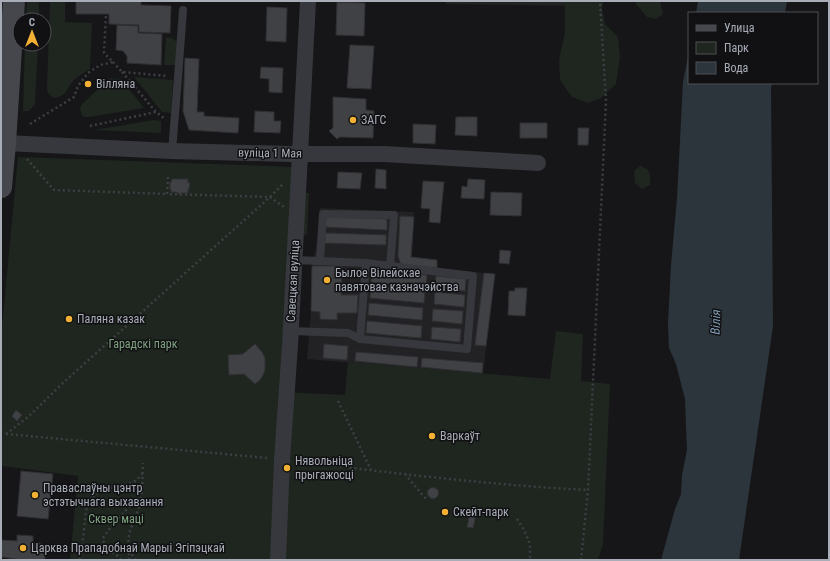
<svg xmlns="http://www.w3.org/2000/svg" width="830" height="561" font-family="'Roboto Condensed',sans-serif">
<rect width="100%" height="100%" fill="#161618"/>
<path fill="#222225" d="M 446,1 L 583,1 L 583,6 L 446,4 Z
M 320,208 L 414,212 L 412,257 L 437,260 L 437,268 L 495,274 L 483,374 L 307,359 L 311,311 L 312,266 L 316,248 Z"/>
<path fill="#1e261f" d="M 27,1 L 39,1 L 39,20 L 26,20 Z
M 50,1 L 65,1 L 65,22 L 92,23 L 90,70 L 87,70 C 84,74 78,76 74,80 C 65,90 68,96 53,98 L 48,93 L 47,88 Z
M 565,1 L 604,1 L 602,8 L 605,24 L 618,37 L 620,57 L 616,84 L 601,98 L 588,103 L 572,97 L 560,80 L 559,60 L 565,32 Z
M 635,1 L 660,1 L 663,14 L 656,19 L 647,17 L 636,4 Z
M 166,37 L 172,38 L 177,42 L 176,65 L 164,65 Z
M 25,44 L 38,44 L 35,104 L 29,111 L 23,111 Z
M 134,77 L 173,80 L 171,113 L 162,112 Z
M 110,78 L 121,79 L 144,108 L 89,117 L 85,117 L 82,116 L 80,109 L 82,104 Z
M 154,120 L 161,121 L 161,133 L 94,130 Z
M 18,157 L 295,167 L 283,392 L 345,395 L 348,362 L 550,379 L 556,331 L 583,334 L 581,381 L 610,384 L 603,544 L 598,560 L 70,560 L 78,476 L 2,466 L 1,464 L 1,337 Z
M 640,166 L 647,169 L 650,174 L 650,185 L 642,189 L 635,183 L 634,171 Z
M 304,193 L 309,193 L 307,235 L 301,234 Z"/>
<path fill="#2c353c" d="M 698,1 L 787,1 L 785,13 L 696,13 Z
M 689,52 L 689,83 L 772,83 L 771,89 L 773,326 L 739,560 L 661,560 L 675,509 L 681,494 L 682,475 L 687,450 L 685,399 L 676,364 L 669,348 L 668,324 L 671,265 L 677,198 L 683,82 Z"/>
<path fill="#404145" stroke="#303034" d="M 76,1 L 141,1 L 141,5 L 171,6 L 170,33 L 139,32 L 139,25 L 109,24 L 109,14 L 76,14 Z
M 337,2 L 365,3 L 364,36 L 336,35 Z
M 267,7 L 287,8 L 286,42 L 266,41 Z
M 117,25 L 138,26 L 138,33 L 162,34 L 161,65 L 127,63 L 127,56 L 123,51 L 116,50 Z
M 350,45 L 374,46 L 371,89 L 347,88 Z
M 185,58 L 199,59 L 197,112 L 204,112 L 204,116 L 239,118 L 238,133 L 189,130 L 183,111 Z
M 261,67 L 283,68 L 282,93 L 269,92 L 269,79 L 260,78 Z
M 333,97 L 366,99 L 366,110 L 374,111 L 373,138 L 340,137 L 337,139 L 329,131 L 333,128 Z
M 255,111 L 274,112 L 274,121 L 281,121 L 280,133 L 254,132 Z
M 456,117 L 477,117 L 477,136 L 455,135 Z
M 520,123 L 547,123 L 547,138 L 520,138 Z
M 413,124 L 436,125 L 435,144 L 413,143 Z
M 578,128 L 589,128 L 588,145 L 578,145 Z
M 376,169 L 386,170 L 386,189 L 375,188 Z
M 338,172 L 362,173 L 360,189 L 337,188 Z
M 172,179 L 188,179 L 188,183 L 190,183 L 189,189 L 188,189 L 188,193 L 181,193 L 179,194 L 177,192 L 171,192 L 171,189 L 170,189 L 170,182 L 171,182 Z
M 468,179 L 485,180 L 484,199 L 461,198 L 462,186 L 467,187 Z
M 423,181 L 444,182 L 440,223 L 429,222 L 430,209 L 421,208 Z
M 491,192 L 522,193 L 521,216 L 490,215 Z
M 400,216 L 414,217 L 411,257 L 437,260 L 437,268 L 401,265 L 398,256 Z
M 325,217 L 387,219 L 387,230 L 325,227 Z
M 325,233 L 386,235 L 386,245 L 325,243 Z
M 500,250 L 511,251 L 509,264 L 499,263 Z
M 312,266 L 342,266 L 341,295 L 358,295 L 357,313 L 337,313 L 337,320 L 320,319 L 320,312 L 311,311 Z
M 372,270 L 427,275 L 426,287 L 371,282 Z
M 484,273 L 495,274 L 486,346 L 475,345 Z
M 436,276 L 466,279 L 465,291 L 435,288 Z
M 371,286 L 425,291 L 424,303 L 370,298 Z
M 515,288 L 527,288 L 525,316 L 508,315 L 509,291 L 515,291 Z
M 435,292 L 465,295 L 464,307 L 434,304 Z
M 369,303 L 423,308 L 422,320 L 368,315 Z
M 433,309 L 463,311 L 462,324 L 432,321 Z
M 367,321 L 422,326 L 421,338 L 366,333 Z
M 432,327 L 461,329 L 460,342 L 431,339 Z
M 255,344 L 262,352 L 265,358 L 265,370 L 263,375 L 260,380 L 255,384 L 244,374 L 229,375 L 228,355 L 243,354 Z
M 324,344 L 348,346 L 347,360 L 323,358 Z
M 356,352 L 418,357 L 417,367 L 355,361 Z
M 422,358 L 483,363 L 482,373 L 421,367 Z
M 16,410 L 22,415 L 17,421 L 12,416 Z
M 21,471 L 53,474 L 48,519 L 17,516 Z
M427.5 493a5.5 5.5 0 1 1 11 0a5.5 5.5 0 1 1-11 0Z
M 470,513 L 476,514 L 473,528 L 467,527 Z
M 17,535 L 33,536 L 33,543 L 40,543 L 45,547 L 46,552 L 45,558 L 43,560 L 15,560 L 16,559 L 1,557 L 1,540 L 17,541 Z"/>
<g fill="none" stroke-linecap="round" stroke-linejoin="round">
<path stroke="#3d3f44" stroke-width="2.5" stroke-dasharray="2 3" stroke-linecap="butt" d="M 113,62 L 122,72 L 168,76
M 122,72 L 156,112 L 165,119
M 30,124 L 74,97 L 78,86 L 88,73 L 100,65 L 113,62 L 104,53 L 106,14
M 90,126 L 156,112
M 27,159 L 54,190 L 167,194
M 168,177 L 167,194 L 270,197 L 284,207
M 338,401 L 371,470
M 6,434 L 268,458
M 6,434 L 28,417 L 64,382 L 270,197 L 283,184
M 295,461 C 392,473 490,485 588,490
M 405,474 L 426,499
M 517,519 L 524,530 L 530,544 L 530,560
M 80,560 C 81,550 83,540 84,529 C 87,502 86,493 115,487 C 129,483 132,486 142,474
M 121,560 L 119,557 L 106,548 L 104,544 L 103,538 L 110,528 L 127,509 L 133,503 L 140,492
M 129,560 L 129,553
M 136,560 C 118,540 137,521 141,500 C 143,488 142,475 143,463
M 581,560 L 588,490 L 606,101 L 600,1"/>
<path stroke="#37383d" stroke-width="8" d="M 172,151 L 178,77 L 183,10
M 294,260 L 320,261
M 291,331 L 348,333 L 360,339 L 467,349 L 473,276 L 366,263 L 320,261 L 323,214 L 394,215 L 390,267
M 360,339 L 366,263"/>
<path stroke="#37383d" stroke-width="16" d="M 5,143 L 172,151 L 289,154 L 384,154 L 538,163
M 278,560 L 282,460 L 290,345 L 308,1"/>
<path stroke="#45474d" stroke-width="22" d="M 1,187 L 5,143 L 14,1"/>
</g>
<g fill="#f2b134" stroke="#111113" stroke-width="1.5">
<circle cx="88" cy="84" r="4"/>
<circle cx="353" cy="120" r="4"/>
<circle cx="327" cy="280" r="4"/>
<circle cx="69" cy="319" r="4"/>
<circle cx="432" cy="436" r="4"/>
<circle cx="287" cy="468" r="4"/>
<circle cx="35" cy="495" r="4"/>
<circle cx="445" cy="512" r="4"/>
<circle cx="23" cy="548" r="4"/>
</g>
<g text-anchor="middle" stroke-width="3" stroke-linejoin="round" paint-order="stroke">
<g font-size="12" fill="#a8adb8" stroke="#111113" text-anchor="start">
<text x="96" y="88">Вілляна</text>
<text x="361" y="124">ЗАГС</text>
<text x="335" y="277">Былое Вілейскае<tspan x="335" dy="14">павятовае казначэйства</tspan></text>
<text x="77" y="323">Паляна казак</text>
<text x="440" y="440">Варкаўт</text>
<text x="295" y="465">Нявольніца<tspan x="295" dy="14">прыгажосці</tspan></text>
<text x="43" y="492">Праваслаўны цэнтр<tspan x="43" dy="14">эстэтычнага выхавання</tspan></text>
<text x="453" y="516">Скейт-парк</text>
<text x="31" y="552">Царква Прападобнай Марыі Эгіпэцкай</text>
</g>
<g font-size="12" fill="#a8adb8" stroke="#111113">
<text transform="translate(270 153) rotate(1)" y="4">вуліца 1 Мая</text>
<text transform="translate(293 281) rotate(-87)" y="4">Савецкая вуліца</text>
</g>
<g font-size="12" fill="#7fa381" stroke="#111113">
<text x="143" y="348">Гарадскі парк</text>
<text x="116" y="523">Сквер маці</text>
</g>
<g font-size="13" font-style="italic" fill="#7f9bb3" stroke="#111113">
<text transform="translate(715 322) rotate(-88)" y="5">Вілія</text>
</g>
</g>
<rect width="830" height="561" fill="none" stroke="#a8adb8" stroke-width="4"/>
<rect x="688" y="12" width="130" height="72" fill="#111113" stroke="#4d4f55"/>
<rect x="696" y="25" width="20" height="6" fill="#45474d" stroke="#4d4f55"/>
<text x="724" y="32" font-size="12" fill="#a8adb8">Улица</text>
<rect x="696" y="42" width="20" height="12" fill="#1e261f" stroke="#4d4f55"/>
<text x="724" y="52" font-size="12" fill="#a8adb8">Парк</text>
<rect x="696" y="62" width="20" height="12" fill="#2c353c" stroke="#4d4f55"/>
<text x="724" y="72" font-size="12" fill="#a8adb8">Вода</text>
<g transform="translate(32 32)"><circle r="19" fill="#111113" stroke="#4d4f55"/>
<path d="M0-3L7 15L0 10L-7 15Z" fill="#f2b134"/>
<text y="-6" font-size="11" font-weight="bold" text-anchor="middle" fill="#a8adb8">С</text>
</g>
</svg>
